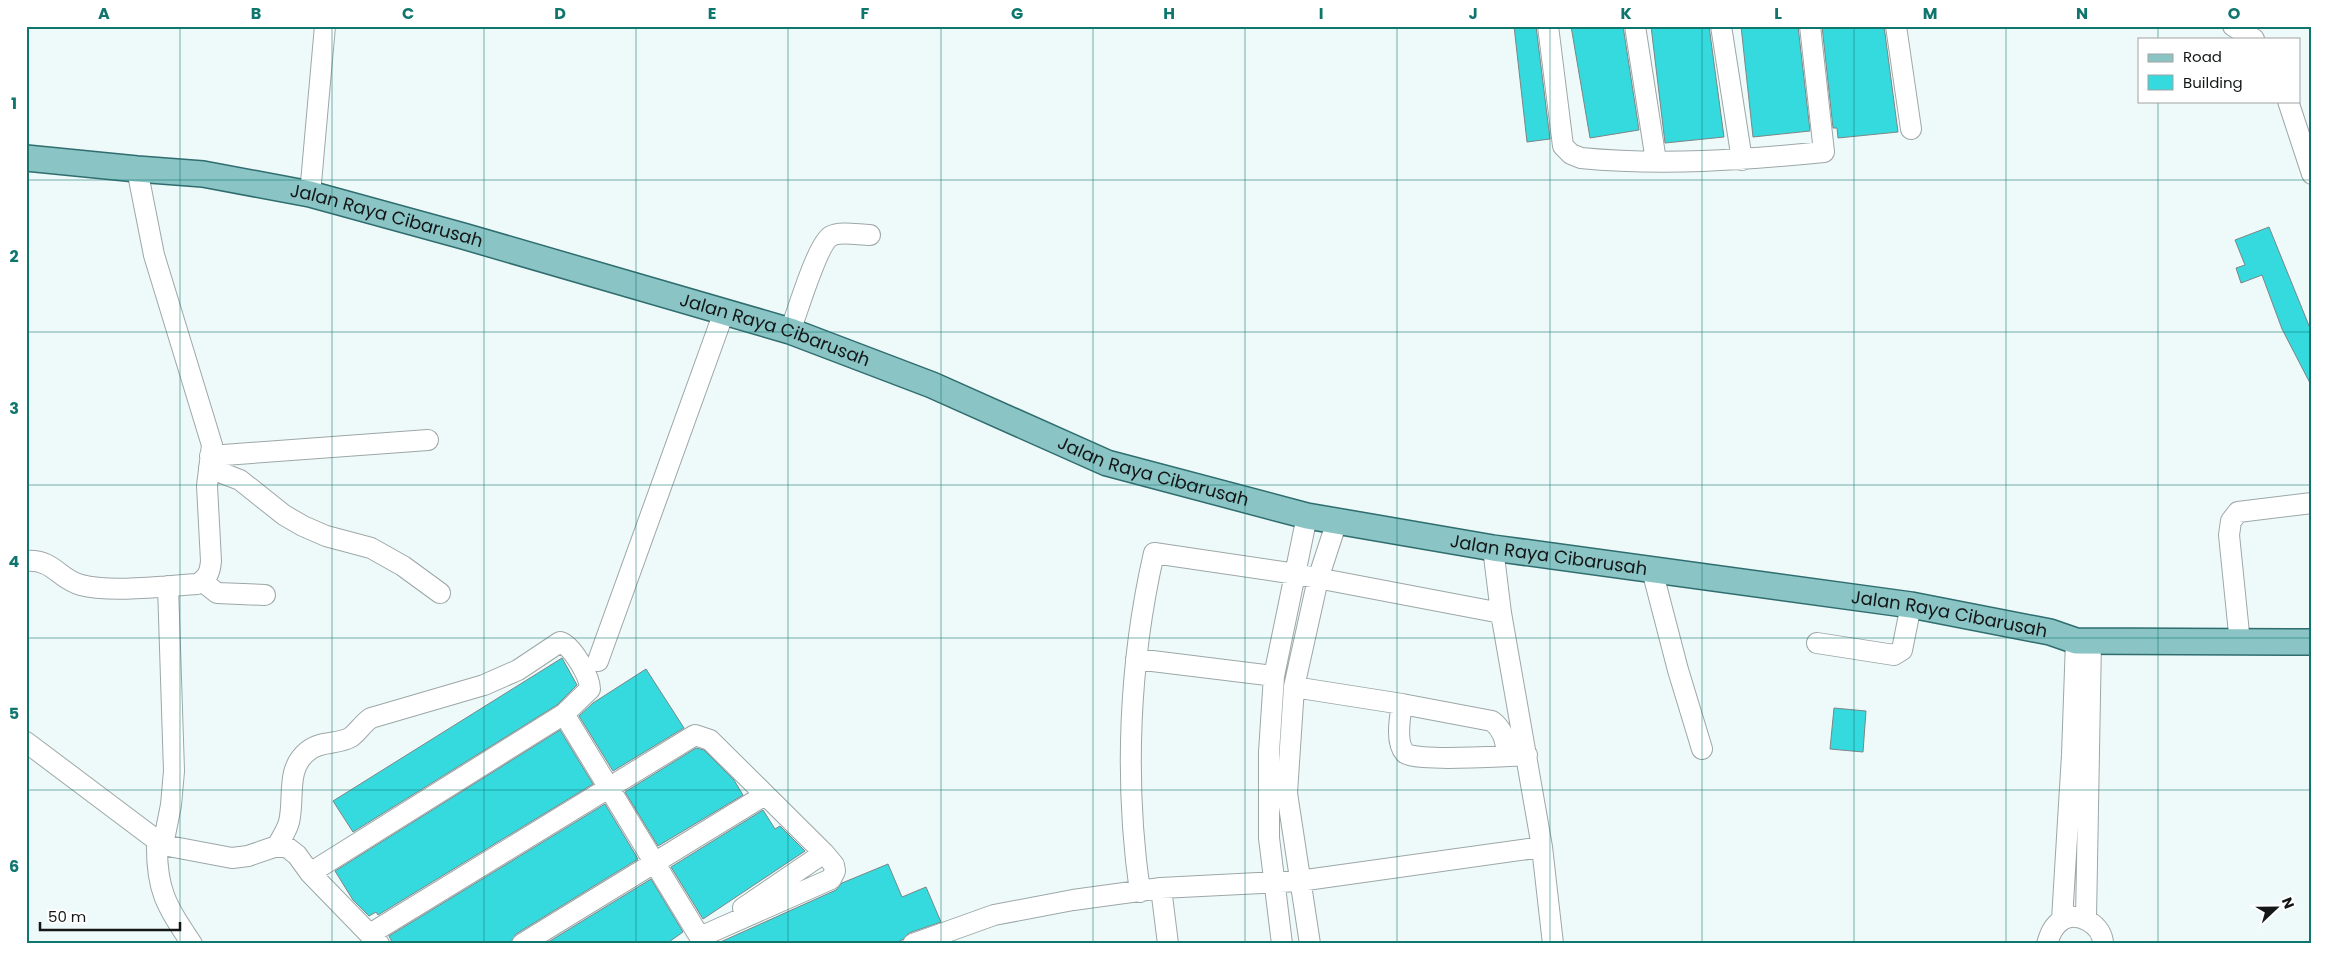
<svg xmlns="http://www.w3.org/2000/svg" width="2338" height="970" font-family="Poppins,sans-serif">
<rect width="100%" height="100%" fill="#eef9f9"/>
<path fill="#34dade" stroke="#7c8686" d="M 1514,26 L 1536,26 L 1550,139 L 1527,142 Z
M 1571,26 L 1623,26 L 1639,130 L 1590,138 Z
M 1651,26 L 1709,26 L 1724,137 L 1665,143 Z
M 1741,26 L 1798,26 L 1810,131 L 1753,137 Z
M 1822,26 L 1884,26 L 1898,132 L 1838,138 L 1837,128 L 1833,128 Z
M 2269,227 L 2312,333 L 2312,387 L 2282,329 L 2262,275 L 2241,283 L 2236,268 L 2245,265 L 2235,240 Z
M 562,658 L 577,685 L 557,705 L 353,832 L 333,801 Z
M 646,669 L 684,728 L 613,771 L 579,716 L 593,703 Z
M 1834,708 L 1866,711 L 1863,752 L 1830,749 Z
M 560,730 L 593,784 L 378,915 L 376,912 L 369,916 L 353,900 L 335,871 Z
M 696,748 L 704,750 L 734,780 L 743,795 L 658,846 L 625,792 Z
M 605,804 L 638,859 L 516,934 L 510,944 L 393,944 L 389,936 Z
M 763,810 L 775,829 L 780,826 L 805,851 L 703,919 L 671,867 Z
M 888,864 L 902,897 L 926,887 L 941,922 L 909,933 L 902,940 L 892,944 L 716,944 L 836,890 L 842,883 Z
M 651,879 L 683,932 L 666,944 L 545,944 Z"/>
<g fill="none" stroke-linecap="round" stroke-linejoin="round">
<g stroke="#9da7a7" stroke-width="22">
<path id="minor" d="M 1548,26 L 1563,146 L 1571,154 L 1581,158 C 1662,166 1744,160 1824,152 L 1810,26
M 1635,26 L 1656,161
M 1721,26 L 1742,160
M 1896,26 L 1911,129
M 2233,26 L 2254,39
M 2288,101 L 2312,174
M 310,194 L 325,26
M 790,331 C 797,314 817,244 831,236 C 841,231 859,235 870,235
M 210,456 L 428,440
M 209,468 L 240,480 L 284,515 L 303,526 L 326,536 L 371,548 L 403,566 L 440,593
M 1493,548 L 1501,613 L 1542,847 L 1553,944
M 26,561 C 54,559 58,579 81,585 C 110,593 166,586 197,584 C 207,579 210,573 211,561 L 207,486 L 212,445 L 154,255 L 137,169
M 1652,570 L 1678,670 L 1702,749
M 202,581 L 217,593 L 265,595
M 1817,643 L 1894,655 L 1902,650 L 1911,605
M 2240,643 L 2229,535 L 2231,521 L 2238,512 L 2312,503
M 1136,659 L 1274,676
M 598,661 L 724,312
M 1294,687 L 1402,704 C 1400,717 1395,742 1405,753 C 1413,762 1509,756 1527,755
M 1402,704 L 1492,721 C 1504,730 1505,741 1508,756
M 564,714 L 704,944
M 26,742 L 163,845 L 232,858 L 248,856 L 277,846 L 288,848 L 297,855 L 310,873 L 379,944
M 157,842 C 156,890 166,905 192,944
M 163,845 L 171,805 L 174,771 L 168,586
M 277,846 C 281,839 287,830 289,822 C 295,798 285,769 308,751 C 321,740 338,745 351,737 C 358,732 363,723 371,718 L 484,685 L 518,670 L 560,642 C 572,645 590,677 590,689 L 564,714 L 310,873
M 1161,888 L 1168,944
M 1140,892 C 1124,781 1129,662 1154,553 L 1296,574 L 1501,613
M 743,908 L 824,853
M 2086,919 L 2091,640
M 2062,920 L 2072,755 L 2076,641
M 370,934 L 695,735 L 710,740 L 824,853 L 834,865 L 835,871 L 831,879 L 700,937
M 522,944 L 765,795
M 913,944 L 994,915 L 1073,900 L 1161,888 L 1299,881 L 1542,847
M 1282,944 L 1269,838 L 1269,752 L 1274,676 L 1307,516
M 1310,944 L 1287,793 L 1294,687 L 1318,579 L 1337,521
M 2047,944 C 2050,934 2053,926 2062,920 C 2078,910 2103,925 2103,944"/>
</g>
<g stroke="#2f6d6f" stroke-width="28">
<g id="major">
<path id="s1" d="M 26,158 L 137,169 L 203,174 L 310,194 L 463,236 L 790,331 L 932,385 L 1107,463 L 1307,516 L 1493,548 L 1911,605 L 2050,632 L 2076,641 L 2312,642"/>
</g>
</g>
<use href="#minor" stroke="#fff" stroke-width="20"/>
<use href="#major" stroke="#8bc4c5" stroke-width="25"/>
</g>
<path fill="none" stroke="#0f766e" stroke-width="1" stroke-opacity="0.55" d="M 180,26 L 180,944M 332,26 L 332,944M 484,26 L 484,944M 636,26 L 636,944M 788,26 L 788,944M 941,26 L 941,944M 1093,26 L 1093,944M 1245,26 L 1245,944M 1397,26 L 1397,944M 1550,26 L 1550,944M 1702,26 L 1702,944M 1854,26 L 1854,944M 2006,26 L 2006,944M 2158,26 L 2158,39M 2158,101 L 2158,944M 26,180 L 2312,180M 26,332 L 2312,332M 26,485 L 2312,485M 26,638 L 2312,638M 26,790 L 2312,790"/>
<g text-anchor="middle" stroke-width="4.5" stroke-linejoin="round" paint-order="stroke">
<g font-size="18" fill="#141717" stroke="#fff">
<text dy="6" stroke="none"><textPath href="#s1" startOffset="366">Jalan Raya Cibarusah</textPath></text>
<text dy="6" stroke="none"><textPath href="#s1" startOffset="771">Jalan Raya Cibarusah</textPath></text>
<text dy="6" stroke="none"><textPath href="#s1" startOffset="1176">Jalan Raya Cibarusah</textPath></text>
<text dy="6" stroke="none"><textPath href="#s1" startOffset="1581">Jalan Raya Cibarusah</textPath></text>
<text dy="6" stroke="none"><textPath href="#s1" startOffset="1986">Jalan Raya Cibarusah</textPath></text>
</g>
</g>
<rect width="2338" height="970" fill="none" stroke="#ffffff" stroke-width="55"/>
<rect x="2138" y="38" width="162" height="65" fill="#ffffff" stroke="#a1a2a2"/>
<rect x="2148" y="54" width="25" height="8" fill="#8bc4c5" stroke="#a1a2a2"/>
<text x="2183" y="62" font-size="15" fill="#141717">Road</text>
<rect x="2148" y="75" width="25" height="15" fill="#34dade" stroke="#a1a2a2"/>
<text x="2183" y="88" font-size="15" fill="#141717">Building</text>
<g transform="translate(2276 908) rotate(68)" stroke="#ffffff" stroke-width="4" paint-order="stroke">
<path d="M0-4L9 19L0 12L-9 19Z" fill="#141717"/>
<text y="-8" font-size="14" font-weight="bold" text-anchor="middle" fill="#141717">N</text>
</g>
<path d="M40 922v8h140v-8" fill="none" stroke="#141717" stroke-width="2.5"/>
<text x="48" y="922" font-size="15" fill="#141717" stroke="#ffffff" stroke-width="4" paint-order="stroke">50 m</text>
<rect x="28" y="28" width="2282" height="914" fill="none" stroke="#0f766e" stroke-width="2"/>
<g font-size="16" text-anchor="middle" font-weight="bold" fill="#0f766e">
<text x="104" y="19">A</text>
<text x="256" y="19">B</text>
<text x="408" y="19">C</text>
<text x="560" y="19">D</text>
<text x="712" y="19">E</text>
<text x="865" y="19">F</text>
<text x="1017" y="19">G</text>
<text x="1169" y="19">H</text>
<text x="1321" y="19">I</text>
<text x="1473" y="19">J</text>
<text x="1626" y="19">K</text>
<text x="1778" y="19">L</text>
<text x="1930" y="19">M</text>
<text x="2082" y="19">N</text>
<text x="2234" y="19">O</text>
<text x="14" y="109">1</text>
<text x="14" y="262">2</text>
<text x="14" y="414">3</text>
<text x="14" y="567">4</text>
<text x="14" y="719">5</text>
<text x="14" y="872">6</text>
</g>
</svg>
